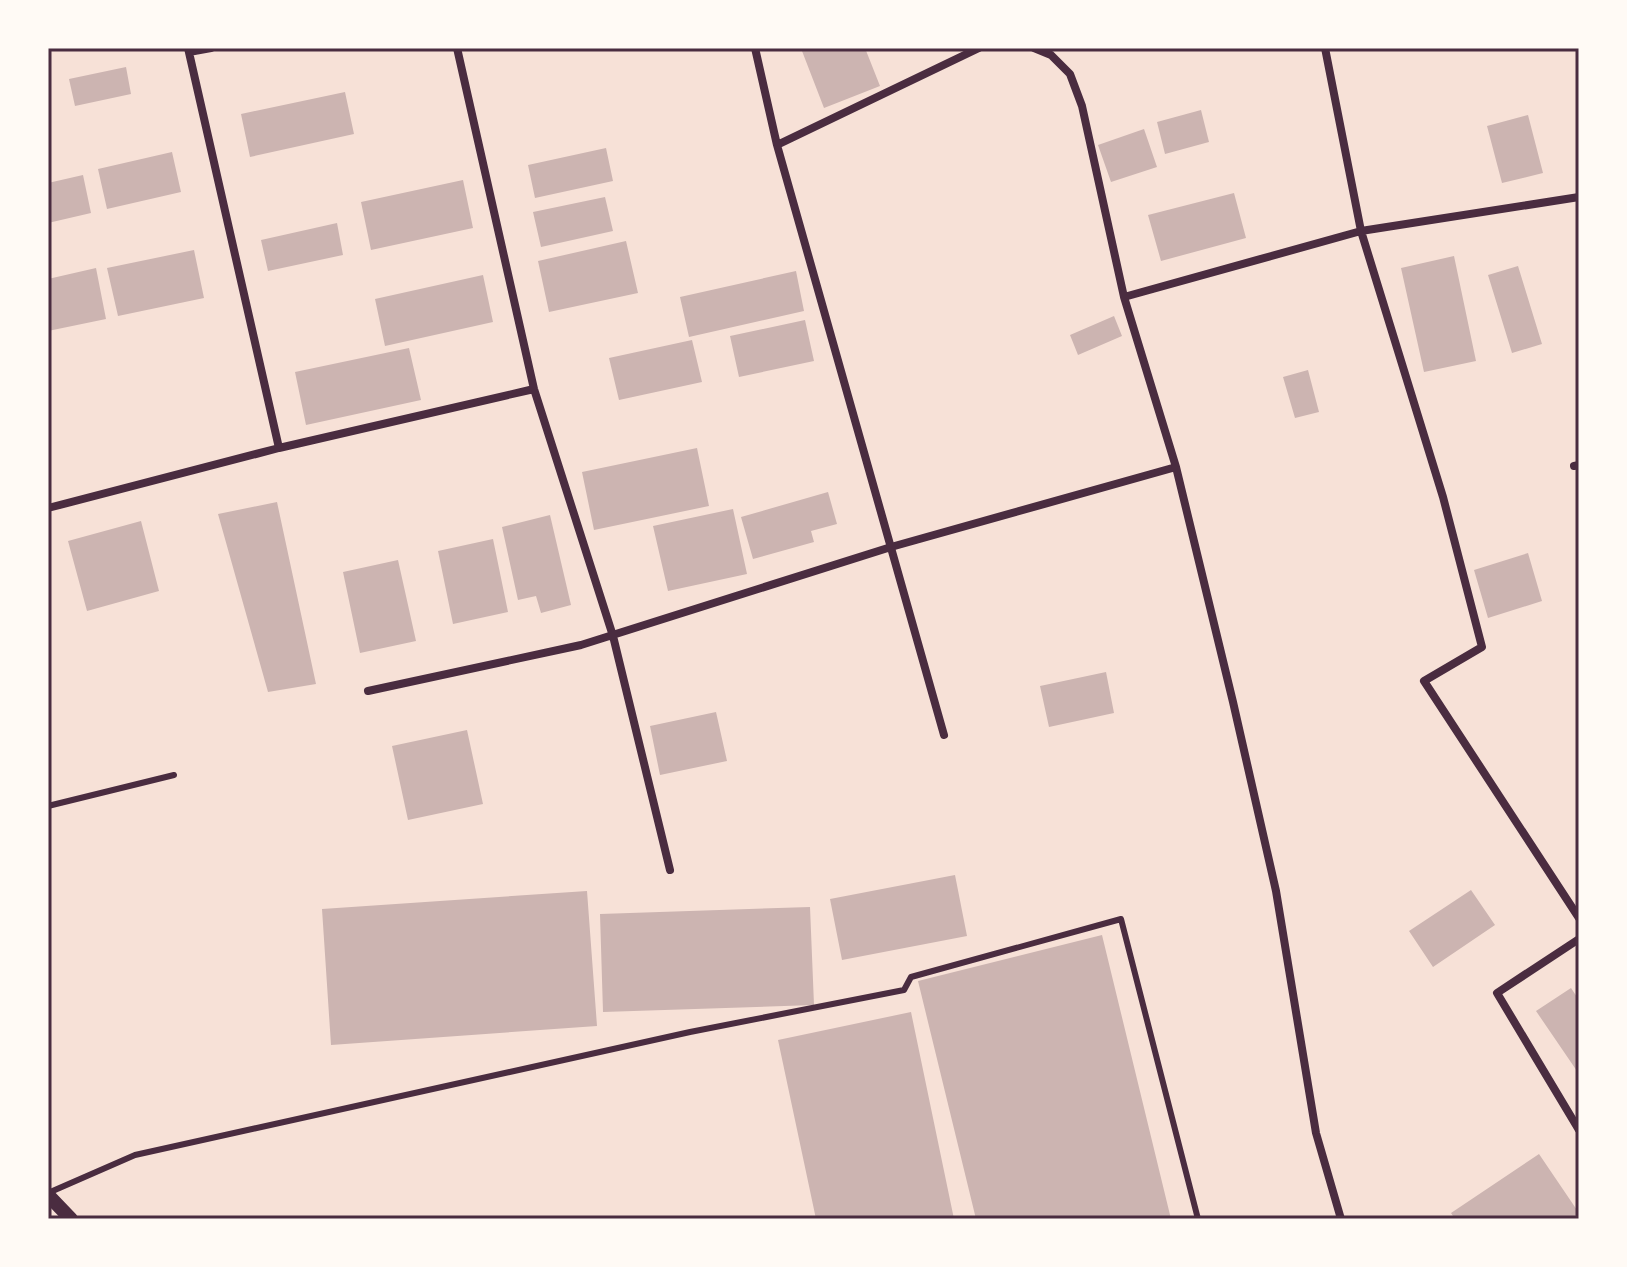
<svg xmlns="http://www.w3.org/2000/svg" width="1627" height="1267" font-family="Lora,serif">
<rect width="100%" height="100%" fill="#f7e1d7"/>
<path fill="#ccb4b1" d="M 808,48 L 865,48 L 880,86 L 824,108 L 802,51 Z
M 126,67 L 131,94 L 75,106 L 69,79 Z
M 345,92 L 354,134 L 250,157 L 241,114 Z
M 1201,110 L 1209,142 L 1165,154 L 1157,122 Z
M 1528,115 L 1543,173 L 1502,183 L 1487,126 Z
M 1144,129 L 1157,167 L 1111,182 L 1098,145 Z
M 606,148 L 613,181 L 535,198 L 528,165 Z
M 172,152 L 181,192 L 107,209 L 98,169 Z
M 83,175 L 91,213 L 48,223 L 48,183 Z
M 463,180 L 473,228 L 371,250 L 361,202 Z
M 1234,193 L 1246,238 L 1161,261 L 1148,215 Z
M 605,197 L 613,231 L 541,247 L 533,212 Z
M 337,223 L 343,255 L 268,271 L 261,240 Z
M 626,241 L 638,293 L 549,312 L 538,261 Z
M 194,250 L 204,298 L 118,316 L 107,268 Z
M 1454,256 L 1476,361 L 1424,372 L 1401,268 Z
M 1518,266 L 1542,344 L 1512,353 L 1488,275 Z
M 96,268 L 106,319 L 48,331 L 48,279 Z
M 796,271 L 804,311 L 689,337 L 680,297 Z
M 483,275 L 493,322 L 385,346 L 375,299 Z
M 1114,316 L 1122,336 L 1078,355 L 1070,335 Z
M 805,320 L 814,361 L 739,377 L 730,336 Z
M 692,340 L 702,382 L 619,400 L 609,358 Z
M 409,348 L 421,400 L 306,425 L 295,372 Z
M 1308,370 L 1319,412 L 1295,418 L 1283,377 Z
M 697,448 L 709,506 L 594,530 L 582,472 Z
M 828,492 L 837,524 L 811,531 L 814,542 L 753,559 L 741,517 Z
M 277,502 L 316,684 L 268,692 L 218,514 Z
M 733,509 L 747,574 L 668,591 L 653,526 Z
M 550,515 L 571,605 L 541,613 L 536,596 L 518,600 L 502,527 Z
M 141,521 L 159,591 L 87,611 L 68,541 Z
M 493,539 L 508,612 L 453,624 L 438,551 Z
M 1528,553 L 1542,601 L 1488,618 L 1474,570 Z
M 398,560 L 416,641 L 360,653 L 343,572 Z
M 1106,672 L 1114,713 L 1049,727 L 1040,686 Z
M 716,712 L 727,761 L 660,775 L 650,726 Z
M 467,730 L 483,804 L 408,820 L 392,746 Z
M 955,875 L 967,936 L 842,960 L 830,899 Z
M 1471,890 L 1495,925 L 1433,967 L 1409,931 Z
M 587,891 L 597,1026 L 331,1045 L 322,909 Z
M 810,907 L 814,1005 L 603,1012 L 600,914 Z
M 1102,935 L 1171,1219 L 976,1219 L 918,981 Z
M 1571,988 L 1579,1000 L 1579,1074 L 1536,1011 Z
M 911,1012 L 954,1219 L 816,1219 L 778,1040 Z
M 1539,1154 L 1579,1213 L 1570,1219 L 1455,1219 L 1451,1213 Z"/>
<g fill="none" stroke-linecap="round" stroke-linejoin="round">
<path stroke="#4a2c40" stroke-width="6" d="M 48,806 L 174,775
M 48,1193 L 135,1155 L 690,1032 L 904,990 L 911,977 L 1121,919 L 1198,1219"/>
<path stroke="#4a2c40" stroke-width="8" d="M 188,48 L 279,448
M 457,48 L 534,389 L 613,636 L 670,870
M 755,48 L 777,145 L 944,735
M 1034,48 L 1051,55 L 1070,74 L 1082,106 L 1124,297 L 1176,467 L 1233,702 L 1276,891 L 1316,1133 L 1341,1219
M 1325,48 L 1361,231 L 1443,497 L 1482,647 L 1424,681 L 1579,918
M 189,52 L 211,48
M 777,145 L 979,48
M 1124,297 L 1361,231 L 1579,197
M 1574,466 L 1579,465
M 48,508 L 279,448 L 534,389
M 368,691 L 581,645 L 891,547 L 1176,467
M 1579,939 L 1497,993 L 1579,1130"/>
<path stroke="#4a2c40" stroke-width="14" d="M 48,1195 L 71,1219"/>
</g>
<rect width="1627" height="1267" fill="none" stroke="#fffaf5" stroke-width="100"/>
<rect x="50" y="50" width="1527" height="1167" fill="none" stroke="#4a2c40" stroke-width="3"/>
</svg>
